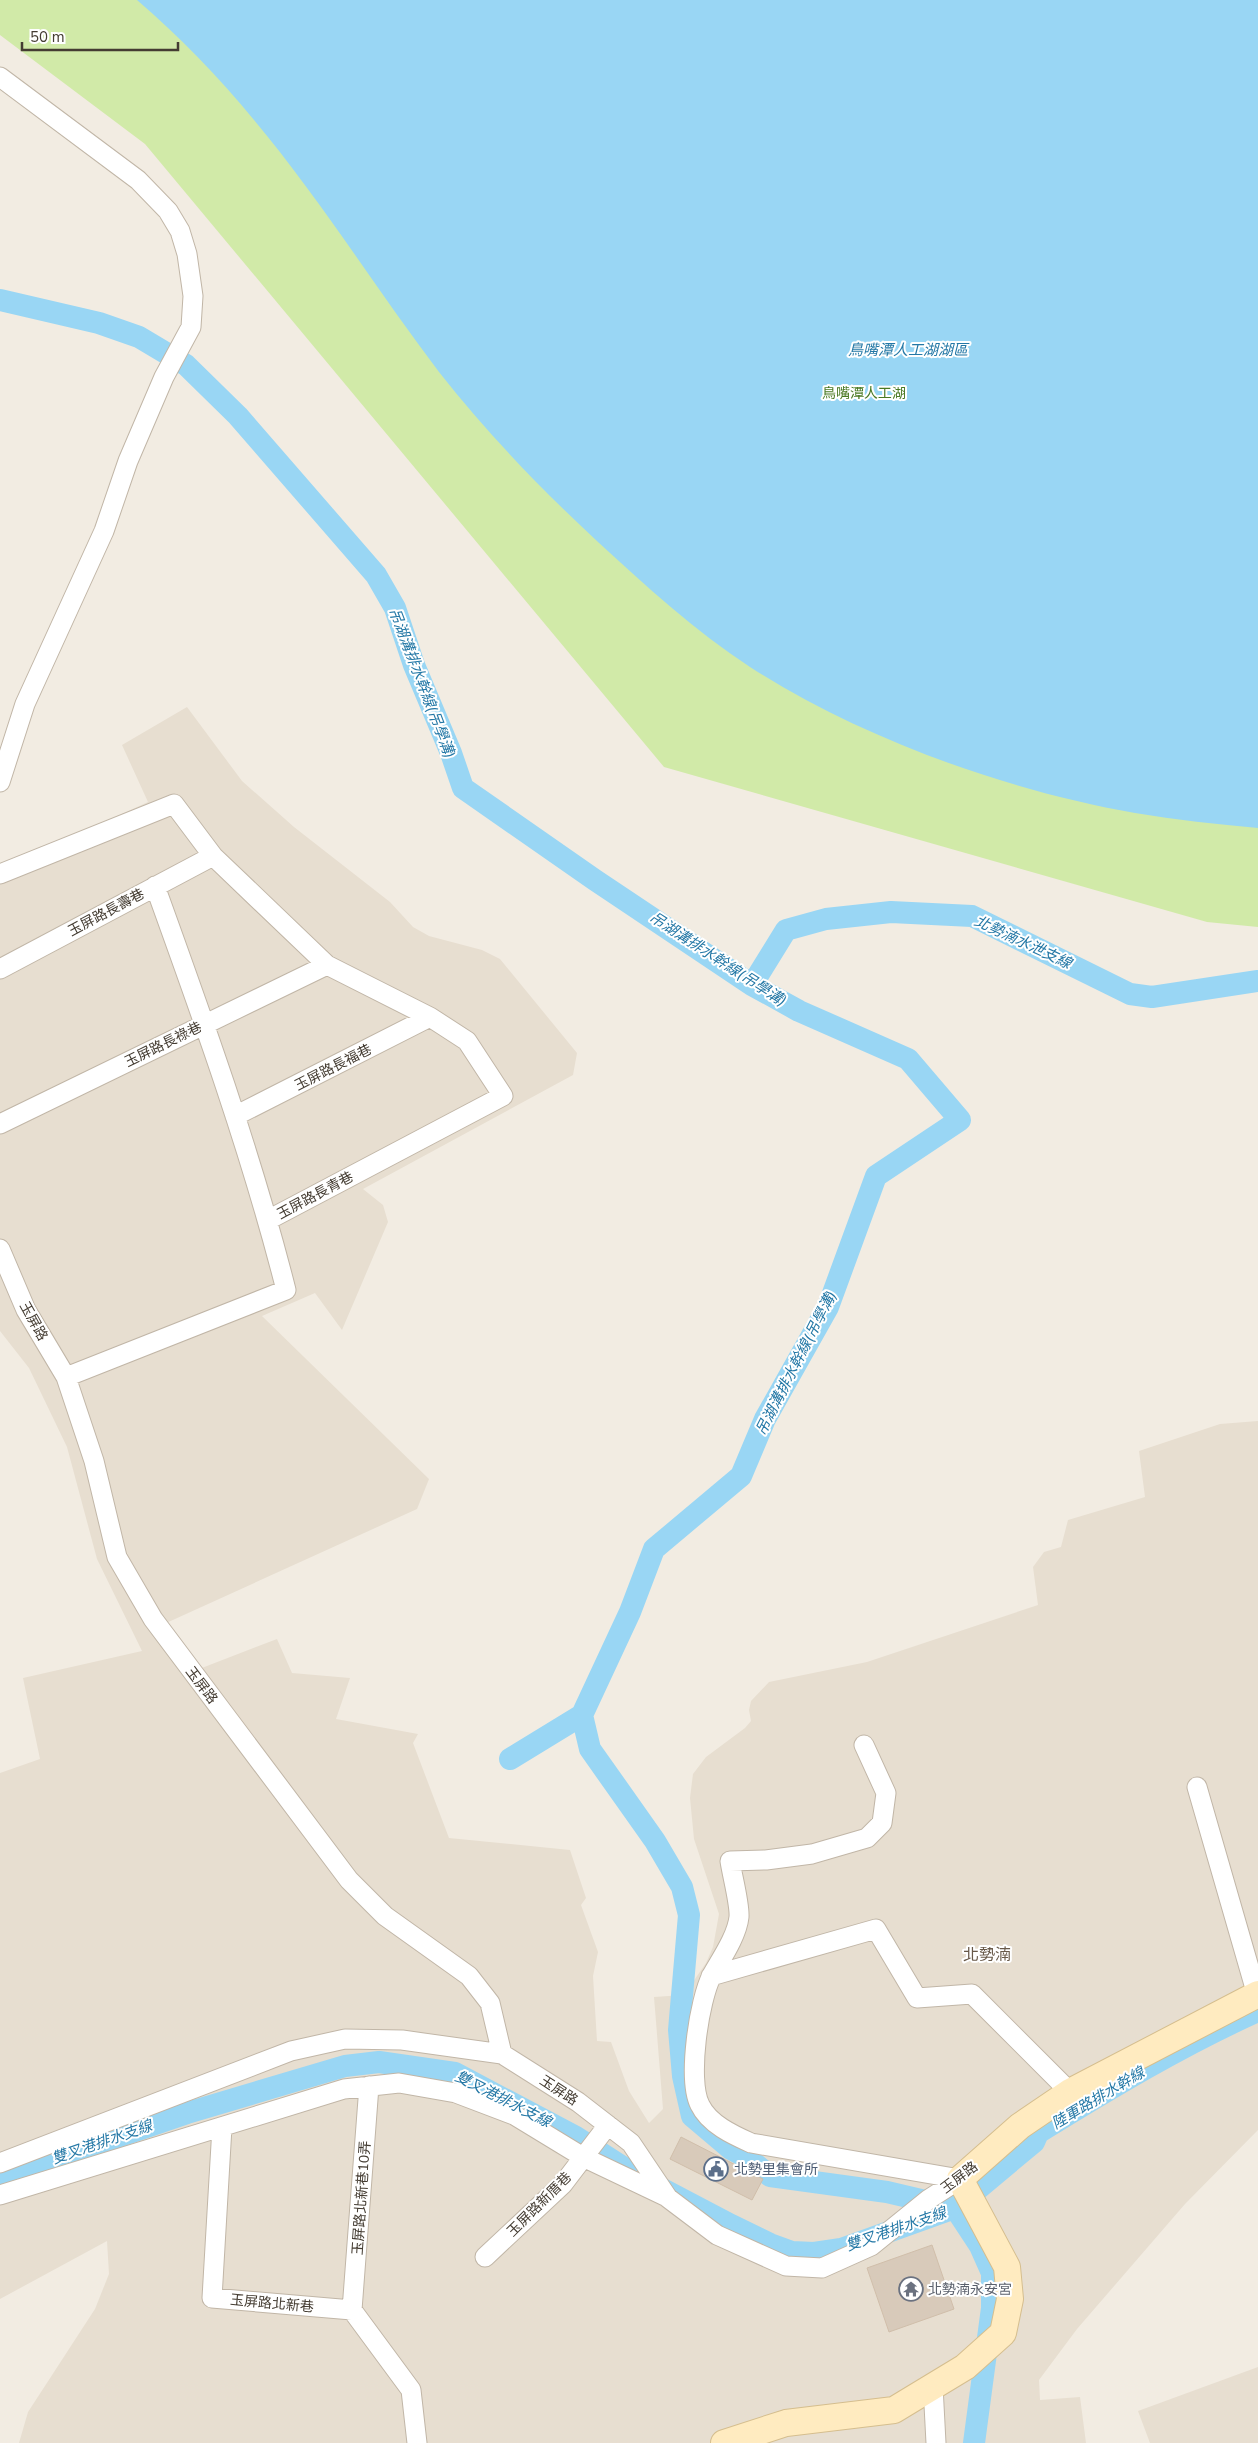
<svg xmlns="http://www.w3.org/2000/svg" width="1258" height="2443" font-family="'Nunito Sans','Noto Sans TC',sans-serif">
<rect width="100%" height="100%" fill="#f2ece2"/>
<path fill="#e7ded0" d="M 187,707 L 242,781 L 294,827 L 390,902 L 413,927 L 429,936 L 482,950 L 500,959 L 577,1053 L 573,1075 L 363,1189 L 383,1205 L 388,1222 L 342,1330 L 315,1293 L 262,1316 L 429,1479 L 417,1509 L 164,1624 L 194,1671 L 277,1639 L 292,1673 L 350,1678 L 336,1719 L 418,1734 L 413,1743 L 449,1838 L 570,1850 L 586,1898 L 581,1905 L 598,1952 L 593,1976 L 597,2041 L 611,2042 L 629,2091 L 649,2123 L 663,2109 L 654,1997 L 684,1995 L 706,1963 L 713,1947 L 719,1914 L 694,1839 L 690,1798 L 693,1774 L 706,1757 L 745,1728 L 751,1721 L 749,1710 L 751,1701 L 769,1682 L 867,1662 L 1038,1605 L 1033,1567 L 1044,1552 L 1061,1547 L 1068,1520 L 1145,1497 L 1139,1451 L 1220,1424 L 1258,1421 L 1258,2130 L 1185,2204 L 1077,2329 L 1039,2380 L 1040,2400 L 1080,2397 L 1086,2443 L 19,2443 L 28,2412 L 95,2309 L 109,2274 L 107,2241 L 0,2299 L 0,1773 L 40,1759 L 23,1678 L 142,1651 L 97,1559 L 67,1447 L 29,1368 L 0,1331 L 0,870 L 148,802 L 122,745 Z
M 1258,2367 L 1258,2443 L 1150,2443 L 1138,2411 Z"/>
<path fill="#d1eaa8" d="M 0,0 L 1258,0 L 1258,927 L 1207,922 L 664,767 L 145,144 L 0,35 Z"/>
<path fill="#99d6f4" d="M 137,0 L 1258,0 L 1258,828 C 1217,824 1176,820 1135,813 C 1005,790 860,738 750,667 C 695,631 646,586 598,542 C 541,489 487,433 439,372 C 376,289 321,200 254,120 C 219,77 179,36 137,0 Z"/>
<g fill="none" stroke-linecap="round" stroke-linejoin="round">
<path stroke="#99d6f4" stroke-width="22" d="M 0,300 L 99,323 L 139,337 L 186,365 L 238,416 L 376,575 L 395,608 L 414,665 L 451,753 L 463,788 L 595,880 L 752,985 L 799,1011 L 908,1059 L 960,1120 L 876,1176 L 828,1307 L 765,1419 L 741,1476 L 654,1549 L 630,1612 L 582,1715 L 510,1759
M 752,985 L 786,930 L 826,919 L 891,912 L 972,916 L 1130,994 L 1152,997 L 1258,981
M 582,1715 L 590,1749 L 655,1841 L 682,1887 L 689,1915 L 679,2030 L 683,2076 L 692,2116 L 731,2149 L 748,2158 L 770,2176 L 887,2192 L 955,2208 L 980,2246 L 992,2273 L 992,2308 L 974,2443
M 0,2177 L 187,2113 L 345,2066 L 379,2062 L 455,2073 L 576,2137 L 632,2173 L 731,2225 L 770,2244 L 792,2252 L 814,2253 L 841,2249 L 955,2208 L 1034,2142 L 1038,2133 C 1109,2089 1182,2045 1258,2011"/>
</g>
<path fill="#d8caba" stroke="#d0beaa" d="M 681,2137 L 763,2179 L 752,2200 L 670,2159 Z
M 932,2245 L 954,2309 L 889,2332 L 867,2268 Z"/>
<g fill="none" stroke-linecap="round" stroke-linejoin="round">
<g stroke="#c1b6a7" stroke-width="21">
<path id="street" d="M 0,77 L 138,180 L 168,211 L 180,231 L 187,254 L 193,296 L 191,327 L 164,377 L 128,461 L 104,531 L 25,704 L 0,782
M 0,874 L 174,804 L 213,856 L 327,965 L 430,1017 L 467,1041 L 503,1096 L 268,1220
M 0,969 L 213,856
M 235,1116 L 430,1017
M 0,1124 L 327,965
M 0,1249 L 26,1310 L 66,1377 L 94,1461 L 117,1557 L 153,1619 L 349,1880 L 385,1916 L 469,1976 L 490,2003 L 502,2054
M 66,1377 L 286,1290 C 251,1152 203,1019 155,886
M 864,1745 L 886,1793 L 882,1823 L 867,1838 L 812,1854 L 766,1860 L 730,1861 C 732,1875 740,1904 739,1917 C 737,1936 721,1959 712,1975 C 699,2000 687,2080 700,2105 C 709,2124 733,2135 751,2143 L 960,2179
M 1197,1787 L 1257,1995
M 711,1976 L 876,1929 L 917,1998 L 972,1994 L 1070,2092
M 222,2127 L 212,2298 L 352,2310 L 411,2390 L 417,2443
M 0,2163 L 291,2051 L 345,2039 L 402,2040 L 502,2054 L 578,2102 L 631,2143 L 668,2198 L 717,2235 L 786,2266 L 822,2268 L 871,2246 L 929,2199 L 960,2179
M 0,2195 L 344,2089 L 399,2083 L 456,2093 L 514,2115 L 583,2157 L 667,2197
M 485,2257 L 563,2184 L 608,2125
M 352,2310 L 369,2086
M 933,2386 L 936,2443"/>
</g>
<g stroke="#d5be8e" stroke-width="28">
<path id="secondary" d="M 724,2443 L 786,2423 L 894,2410 L 965,2367 L 1003,2333 L 1010,2299 L 1007,2267 L 960,2179 L 1020,2126 L 1070,2092 L 1258,1994"/>
</g>
<use href="#street" stroke="#fff" stroke-width="19"/>
<use href="#secondary" stroke="#ffebc0" stroke-width="26"/>
</g>
<defs>
<g id="civic-ring" transform="scale(1.25)"><circle r="9.5" fill="#fff" stroke="#5c6f8a" stroke-width="1.5"/><path d="M-.6-6.5H3V-4.5H.6V-3L4-1V1h2V6H-6V1h2V-1L-.6-3ZM-1.2 2.5V6h2.4V2.5Z" fill="#5c6f8a"/></g>
<g id="temple-ring" transform="scale(1.25)"><circle r="9.5" fill="#fff" stroke="#6b7280" stroke-width="1.5"/><path d="M0-6L5-2H3V0L6.5 2.5H4V6H1.5V3h-3V6H-4V2.5H-6.5L-3 0V-2H-5Z" fill="#6b7280"/></g>
</defs>
<g fill-rule="evenodd">
<use href="#civic-ring" x="716" y="2169"/>
<use href="#temple-ring" x="911" y="2289"/>
</g>
<g text-anchor="middle" stroke-width="4" stroke-linejoin="round" paint-order="stroke">
<g font-size="14" fill="#4a7923" stroke="#fff">
<text x="864" y="398">鳥嘴潭人工湖</text>
</g>
<g font-size="14" fill="#443c32" stroke="#fff">
<text transform="translate(106 912) rotate(-28)" y="5">玉屏路長壽巷</text>
<text transform="translate(163 1044) rotate(-26)" y="5">玉屏路長祿巷</text>
<text transform="translate(333 1067) rotate(-27)" y="5">玉屏路長福巷</text>
<text transform="translate(315 1195) rotate(-28)" y="5">玉屏路長青巷</text>
<text transform="translate(34 1321) rotate(61)" y="5">玉屏路</text>
<text transform="translate(202 1685) rotate(53)" y="5">玉屏路</text>
<text transform="translate(559 2090) rotate(33)" y="5">玉屏路</text>
<text transform="translate(959 2177) rotate(-37)" y="5">玉屏路</text>
<text transform="translate(361 2198) rotate(-86)" y="5">玉屏路北新巷10弄</text>
<text transform="translate(539 2204) rotate(-45)" y="5">玉屏路新厝巷</text>
<text transform="translate(272 2303) rotate(5)" y="5">玉屏路北新巷</text>
</g>
<g font-size="14" fill="#4e5e75" stroke="#fff" text-anchor="start">
<text x="734" y="2174">北勢里集會所</text>
</g>
<g font-size="14" fill="#5b616d" stroke="#fff" text-anchor="start">
<text x="928" y="2294">北勢湳永安宮</text>
</g>
<g font-size="15" font-style="italic" fill="#2478a6" stroke="#fff">
<text x="908" y="355">鳥嘴潭人工湖湖區</text>
<text transform="translate(422 683) rotate(69)" y="5">吊湖溝排水幹線(吊學溝)</text>
<text transform="translate(1023 942) rotate(25)" y="5">北勢湳水泄支線</text>
<text transform="translate(718 959) rotate(33)" y="5">吊湖溝排水幹線(吊學溝)</text>
<text transform="translate(796 1363) rotate(-63)" y="5">吊湖溝排水幹線(吊學溝)</text>
<text transform="translate(1098 2098) rotate(-31)" y="5">陸軍路排水幹線</text>
<text transform="translate(503 2099) rotate(27)" y="5">雙叉港排水支線</text>
<text transform="translate(102 2142) rotate(-19)" y="5">雙叉港排水支線</text>
<text transform="translate(896 2229) rotate(-19)" y="5">雙叉港排水支線</text>
</g>
<g font-size="16" fill="#685949" stroke="#fff">
<text x="987" y="1960">北勢湳</text>
</g>
</g>
<path d="M22 42v8h156v-8" fill="none" stroke="#443c32" stroke-width="2.5"/>
<text x="30" y="42" font-size="15" fill="#443c32" stroke="#ffffff" stroke-width="4" paint-order="stroke">50 m</text>
</svg>
